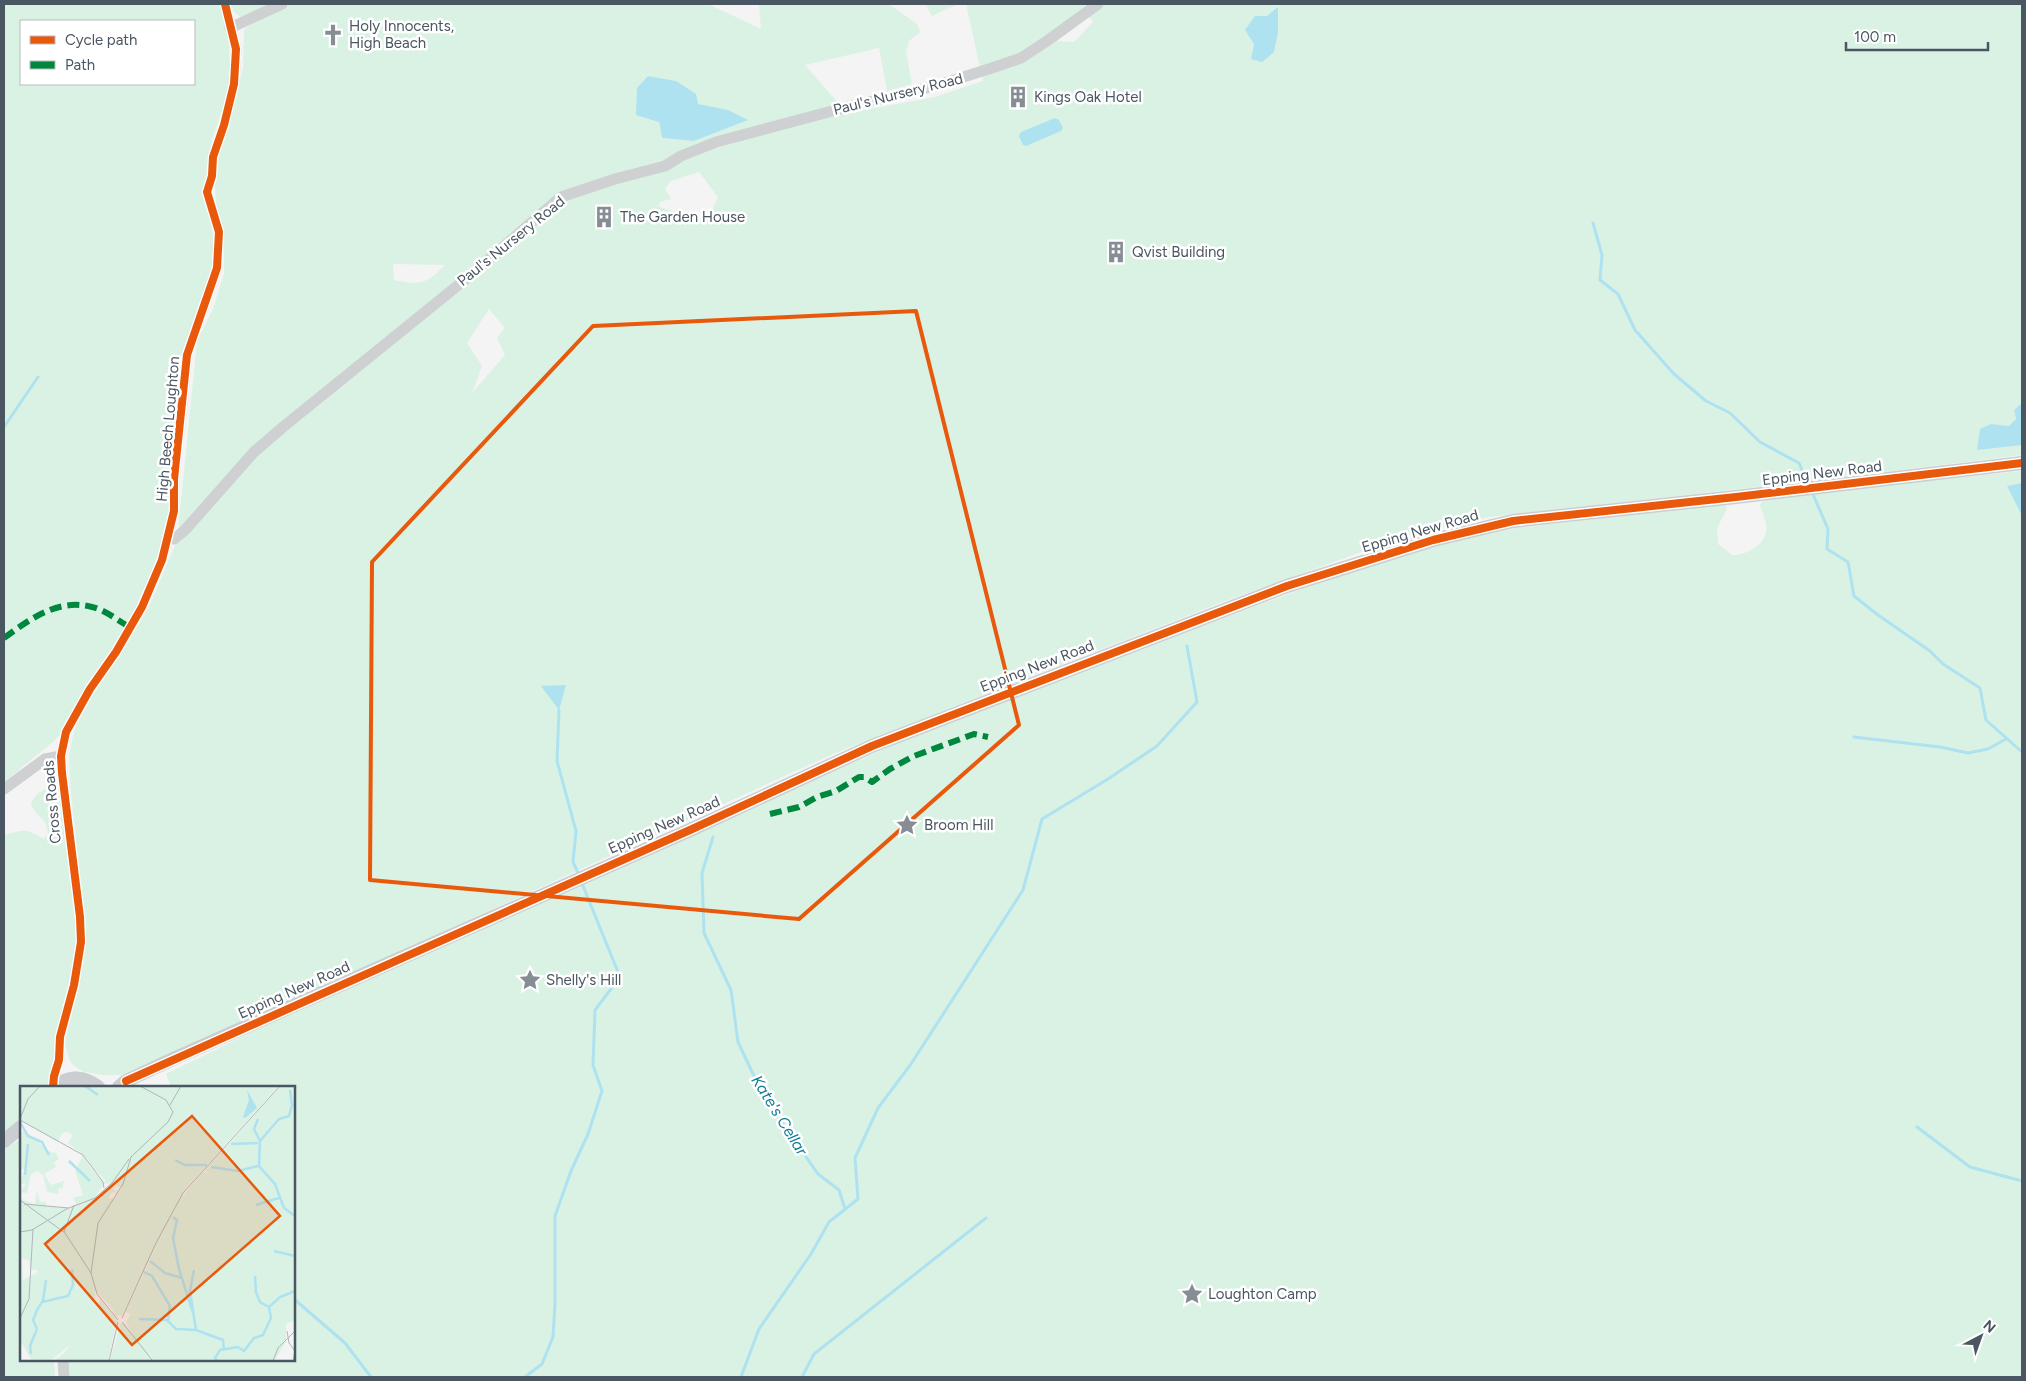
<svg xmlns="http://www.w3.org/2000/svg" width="2026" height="1381" font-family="Figtree,sans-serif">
<rect width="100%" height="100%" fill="#f4f4f4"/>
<path fill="#d9f2e3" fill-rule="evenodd" d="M 4,4 L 223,4 L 229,40 L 230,75 L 225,102 L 212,139 L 205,179 L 214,242 L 214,264 L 190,336 L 170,516 L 163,546 L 134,612 L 62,732 L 54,741 L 4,782 ZM 21,21 L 194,21 L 194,84 L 21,84 Z
M 231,4 L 265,4 L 267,9 C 251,15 238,26 231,4 Z
M 291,4 L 708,4 L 761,29 L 759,4 L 889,4 L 917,24 L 920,32 L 909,41 L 906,52 L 912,84 L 887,91 L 879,48 L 805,65 L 847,113 L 935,97 L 983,81 L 966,4 L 2022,4 L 2022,403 L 2014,410 L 2016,420 L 2009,426 L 1991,424 L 1977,449 L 2022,445 L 2022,455 L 1820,480 L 1489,517 L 1439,528 L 1364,551 L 1220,603 L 833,754 L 313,991 L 121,1075 L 103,1075 L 84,1072 L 74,1066 L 69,1059 L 65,1043 L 84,962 L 85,922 L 71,793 L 69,756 L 74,731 L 86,706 L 148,609 L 177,541 L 197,341 L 213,309 L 224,274 L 224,243 L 217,213 L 214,177 L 217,155 L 233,108 L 243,67 L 244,30 L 248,26 ZM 1087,14 L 1093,22 L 1074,42 L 1057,41 ZM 648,76 L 676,81 L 698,104 L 747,120 L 694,141 L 662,138 ZM 699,172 L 718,197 L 707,221 L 659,207 L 660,202 L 671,199 L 665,189 L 671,181 ZM 393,264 L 445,265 C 426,285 419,285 394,280 ZM 489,309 L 505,328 L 497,338 L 505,355 L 472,393 L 482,366 L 467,343 Z
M 925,4 L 958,4 L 932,16 Z
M 2022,471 L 2022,483 L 2007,486 L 2022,516 L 2022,1377 L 64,1377 L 64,1360 L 294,1360 L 294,1087 L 171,1087 L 166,1074 L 287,1015 L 734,815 L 957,717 L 1361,567 L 1436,544 L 1517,528 L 1725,504 L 1727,509 L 1717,528 L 1718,544 L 1732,555 C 1745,555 1763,547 1766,532 C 1768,523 1762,513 1760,505 L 1762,502 L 1779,496 Z
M 59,785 L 76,921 L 75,955 L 54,1062 L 47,1087 L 21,1087 L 21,1118 L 4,1132 L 4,835 L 20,831 L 28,831 L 43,838 L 48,835 C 47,814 35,819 31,803 C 37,791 46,788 59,785 Z
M 21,1139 L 21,1360 L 54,1360 L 55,1377 L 4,1377 L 4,1149 Z"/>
<path fill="#aee2f0" d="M 1278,7 L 1278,32 L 1274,52 L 1262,62 L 1251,59 L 1254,44 L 1245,30 L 1255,16 L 1267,16 Z
M 648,76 L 676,81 L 696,94 L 698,104 L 728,110 L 748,120 L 694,141 L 662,138 L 659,122 L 636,115 L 637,88 Z
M 1055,118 L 1059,120 L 1063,128 L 1061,131 L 1026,146 L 1023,145 L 1019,136 L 1021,132 Z
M 2022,403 L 2022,445 L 1977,450 L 1980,429 L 1991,424 L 2009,426 L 2016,419 L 2014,410 Z
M 2022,483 L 2022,516 L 2007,486 Z
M 566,685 L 559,710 L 541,686 Z"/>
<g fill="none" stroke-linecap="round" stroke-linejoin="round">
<path stroke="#aee2f0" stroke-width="3" d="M 1593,223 L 1602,255 L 1600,280 L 1618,294 L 1635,330 L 1674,374 L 1706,401 L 1730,413 L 1760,442 L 1799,463 L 1808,484
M 4,427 L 38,377
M 1812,492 L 1828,529 L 1827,549 L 1848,562 L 1854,596 L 1878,615 L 1930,651 L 1943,664 L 1980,688 L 1986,720 L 2022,752
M 559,710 L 557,761 L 576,831 L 573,862 L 579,875
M 1854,737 L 1940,747 L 1968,753 L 1988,749 L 2006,739
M 713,837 L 702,873 L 704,933 L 731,990 L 738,1042 L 763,1095 L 818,1174 L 839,1190 L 845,1209
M 1917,1127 L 1970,1167 L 2022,1181
M 294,1299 L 345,1343 L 371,1377
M 525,1377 L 542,1364 L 553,1337 L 555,1304 L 555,1216 L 571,1171 L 588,1134 L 602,1091 L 593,1065 L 595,1010 L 620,977 L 581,881
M 741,1377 L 759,1329 L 811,1254 L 829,1222 L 858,1199 L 855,1158 L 878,1108 L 911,1064 L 1023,890 L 1042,819 L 1108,779 L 1157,746 L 1197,702 L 1187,646
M 802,1377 L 814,1354 L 986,1218"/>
<path stroke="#ced0d2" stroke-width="11" d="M 230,28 L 282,4
M 168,538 L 174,539 L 185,530 L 254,452 L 283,427 L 467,278 L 561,197 L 615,179 L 665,166 L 681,156 L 716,142 L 851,106 L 935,86 L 992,68 L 1021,58 L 1047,41 L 1098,4
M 4,789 L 45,759 L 61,756
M 53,1087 L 54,1076 L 59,1060 L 60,1037 L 74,985 L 81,942 L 80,917 L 62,773 L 61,756 L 66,732 L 90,689 L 116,652 L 142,607 L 162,560 L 174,511 L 174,479 L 187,355 L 217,268 L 219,232 L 207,192 L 212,176 L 213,157 L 224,125 L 234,84 L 236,49 L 225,4
M 63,1360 L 64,1377"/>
<path stroke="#caced1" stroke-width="14" d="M 56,1087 C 69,1075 84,1076 98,1087
M 119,1087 L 126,1081 L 173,1059 L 690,830 L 872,746 L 1287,586 L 1433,540 L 1513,521 L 1736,497 L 2022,463
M 4,1141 L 21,1127"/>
<path stroke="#00873e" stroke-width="6" stroke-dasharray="12 6" stroke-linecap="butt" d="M 4,638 C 30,619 58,598 92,607 C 106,610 118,621 130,627
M 770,814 L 799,807 L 817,797 L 836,791 L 859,777 L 864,777 L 872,782 L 890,769 L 914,756 L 974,734 L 988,737"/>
<g stroke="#fff" stroke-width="11">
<path id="cycleway" d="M 126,1081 L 690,830 L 872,746 L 1287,586 L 1433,540 L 1513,521 L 1736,497 L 2022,463
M 53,1087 L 54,1076 L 59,1060 L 60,1037 L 74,985 L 81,942 L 80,917 L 62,773 L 61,756 L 66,732 L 90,689 L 116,652 L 142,607 L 162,560 L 174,511 L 174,479 L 187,355 L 217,268 L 219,232 L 207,192 L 212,176 L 213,157 L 224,125 L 234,84 L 236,49 L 225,4"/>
</g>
<use href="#cycleway" stroke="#e8590c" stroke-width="8"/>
</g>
<path fill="none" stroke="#e8590c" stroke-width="4" stroke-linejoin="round" d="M 916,311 L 1019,725 L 799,919 L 370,880 L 372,562 L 593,326 Z"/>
<defs>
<g id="church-bare" transform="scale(1.725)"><path d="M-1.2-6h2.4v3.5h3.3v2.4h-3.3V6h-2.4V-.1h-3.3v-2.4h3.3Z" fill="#868d94" stroke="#fff" stroke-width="2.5" paint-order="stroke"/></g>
<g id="building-bare" transform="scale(1.725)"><path d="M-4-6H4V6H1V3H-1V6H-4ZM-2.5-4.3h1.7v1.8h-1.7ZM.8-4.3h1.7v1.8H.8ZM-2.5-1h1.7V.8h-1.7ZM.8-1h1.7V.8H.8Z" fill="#868d94" stroke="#fff" stroke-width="2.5" paint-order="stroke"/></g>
<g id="sight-bare" transform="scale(1.725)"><path d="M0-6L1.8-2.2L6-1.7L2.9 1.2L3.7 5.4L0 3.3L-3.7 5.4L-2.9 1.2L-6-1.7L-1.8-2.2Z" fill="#868d94" stroke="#fff" stroke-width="2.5" paint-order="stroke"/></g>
</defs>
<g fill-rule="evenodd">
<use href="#church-bare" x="333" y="35"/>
<use href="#building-bare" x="1018" y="97"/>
<use href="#building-bare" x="604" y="217"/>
<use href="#building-bare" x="1116" y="252"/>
<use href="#sight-bare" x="907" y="825"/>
<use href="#sight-bare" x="530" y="980"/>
<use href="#sight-bare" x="1192" y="1294"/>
</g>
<g text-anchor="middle" stroke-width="5" stroke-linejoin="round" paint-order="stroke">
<g font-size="15" fill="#4a5661" stroke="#fff" text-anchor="start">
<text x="349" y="31">Holy Innocents,<tspan x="349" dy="17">High Beach</tspan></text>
<text x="1034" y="102">Kings Oak Hotel</text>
<text x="620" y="222">The Garden House</text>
<text x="1132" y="257">Qvist Building</text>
<text x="924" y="830">Broom Hill</text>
<text x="546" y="985">Shelly's Hill</text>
<text x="1208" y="1299">Loughton Camp</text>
</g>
<g font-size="15" fill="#4a5661" stroke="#fff">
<text transform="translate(898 94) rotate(-14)" y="5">Paul's Nursery Road</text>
<text transform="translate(511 241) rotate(-39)" y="5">Paul's Nursery Road</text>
<text transform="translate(168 429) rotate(-85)" y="5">High Beech Loughton</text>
<text transform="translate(1822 473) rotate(-7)" y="5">Epping New Road</text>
<text transform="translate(1420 531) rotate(-16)" y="5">Epping New Road</text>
<text transform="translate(1037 666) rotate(-21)" y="5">Epping New Road</text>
<text transform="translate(52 802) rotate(-95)" y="5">Cross Roads</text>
<text transform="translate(664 825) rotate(-24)" y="5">Epping New Road</text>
<text transform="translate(294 990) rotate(-24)" y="5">Epping New Road</text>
</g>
<g font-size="16" font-style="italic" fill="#0c7c9b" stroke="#fff">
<text transform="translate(780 1115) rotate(58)" y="6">Kate's Cellar</text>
</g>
</g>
<g transform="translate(20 1086)">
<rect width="275" height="275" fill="#f4f4f4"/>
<path d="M 0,0 L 259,0 L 166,102 L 102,229 L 96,230 L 90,220 L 75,204 L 74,219 L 81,216 L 79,212 L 97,235 L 88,275 L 33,275 L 42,269 L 51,258 L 30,275 L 12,275 L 0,254 L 0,110 L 3,114 L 15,118 L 17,105 L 20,116 L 26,116 L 26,120 L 48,122 L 56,118 L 53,112 L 63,109 L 55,85 L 63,69 L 73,85 L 84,96 L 86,95 L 71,80 L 68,73 L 48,57 L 53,49 L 47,46 L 42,47 L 38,56 L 0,34 ZM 90,97 L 102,102 L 94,113 L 88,112 L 92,106 L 97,107 L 93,102 L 87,102 L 79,109 L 82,112 L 77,114 L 76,110 L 84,98 ZM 2,173 L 9,174 L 10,184 L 17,184 L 17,187 L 3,194 ZM 261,0 L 275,0 L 275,234 L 266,238 L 266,256 L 254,275 L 134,275 L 130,268 L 127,264 L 133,275 L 90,275 L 100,238 L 105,238 L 115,253 L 106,236 L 111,228 L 105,226 L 160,113 L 183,86 L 187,88 L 185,84 ZM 4,44 L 30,66 L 36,67 L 39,73 L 34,76 L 36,81 L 24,88 L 31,99 L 44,95 L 42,103 L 38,102 L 39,108 L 27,106 L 23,89 L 18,85 L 11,88 L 7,107 L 1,106 L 6,97 L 1,98 L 4,83 L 0,83 L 0,48 Z" fill="#d9f2e3" fill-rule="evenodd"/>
<path d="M 227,4 L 237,22 L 225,32 L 223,31 L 229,14 Z" fill="#aee2f0"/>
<path fill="none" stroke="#aee2f0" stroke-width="2.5" d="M 65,0 L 78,9M 238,33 L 234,43 L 240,55 L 239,80 L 255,98 L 264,122 L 275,130M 0,36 L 8,50 L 22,56 L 29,69M 240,55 L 259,33 L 269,30 L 272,19 L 270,4M 211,58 L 238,57M 155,74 L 165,79 L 187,79M 49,75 L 70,95M 191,81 L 218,85 L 238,80M 5,89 L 8,58M 236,119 L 259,112M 153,131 L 157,134 L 153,152 L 159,183 L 173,227M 254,165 L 275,170M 130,175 L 145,187 L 162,192M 174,184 L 170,205 L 176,244 L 203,254 L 204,264M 124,186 L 132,190 L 150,220 L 148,235 L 156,243 L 176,244M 235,190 L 236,206 L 240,216 L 249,221M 23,215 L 26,194M 17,224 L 22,216 L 48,210 L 53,199 L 52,183M 17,224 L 13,234 L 17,243M 119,233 L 148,234M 11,268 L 10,260 L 17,243M 197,275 L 195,272 L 200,264 L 218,261 L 224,265 L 234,252 L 243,249 L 251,232 L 249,221 L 260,211 L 275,205"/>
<path fill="none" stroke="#b0b5b9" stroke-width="1" d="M 150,19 L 161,0M 0,33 L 8,13 L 20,0M 0,34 L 63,69 L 83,96 L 84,102M 0,114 L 45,147 L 71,187 L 77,208 L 98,234M 4,118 L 49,122 L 75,112 L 92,97 L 109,73M 0,146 L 12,144 L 48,122M 44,146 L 54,119M 71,187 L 78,137 L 103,98 L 111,71 L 148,36 L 153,26 L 146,14 L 120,0M 0,232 L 9,213 L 13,143M 102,232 L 136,157 L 163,107 L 260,0M 102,236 L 133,275M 267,245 L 269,257 L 275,265 L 273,275M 89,275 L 98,236M 253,275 L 258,262 L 275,245"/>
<path fill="#e8590c" fill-opacity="0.15" stroke="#e8590c" stroke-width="2.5" d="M 172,30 L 260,130 L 112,259 L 25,158 Z"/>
<rect width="275" height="275" fill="none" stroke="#4a5661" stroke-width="2.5"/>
</g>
<rect width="2026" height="1381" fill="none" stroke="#4a5661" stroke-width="10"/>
<rect x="20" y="20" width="175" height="65" fill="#ffffff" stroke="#b7bbc0"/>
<rect x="30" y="36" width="25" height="8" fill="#e8590c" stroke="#b7bbc0"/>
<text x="65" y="45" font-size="15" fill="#4a5661">Cycle path</text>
<rect x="30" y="61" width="25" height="8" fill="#00873e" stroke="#b7bbc0"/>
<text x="65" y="70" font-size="15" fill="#4a5661">Path</text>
<g transform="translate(1981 1336) rotate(41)" stroke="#ffffff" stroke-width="4" paint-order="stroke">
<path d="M0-4L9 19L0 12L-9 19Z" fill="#4a5661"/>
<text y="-8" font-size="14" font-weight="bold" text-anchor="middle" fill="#4a5661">N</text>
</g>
<path d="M1846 42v8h142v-8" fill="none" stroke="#4a5661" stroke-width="2.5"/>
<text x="1854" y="42" font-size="15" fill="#4a5661" stroke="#ffffff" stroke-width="4" paint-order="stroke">100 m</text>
</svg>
